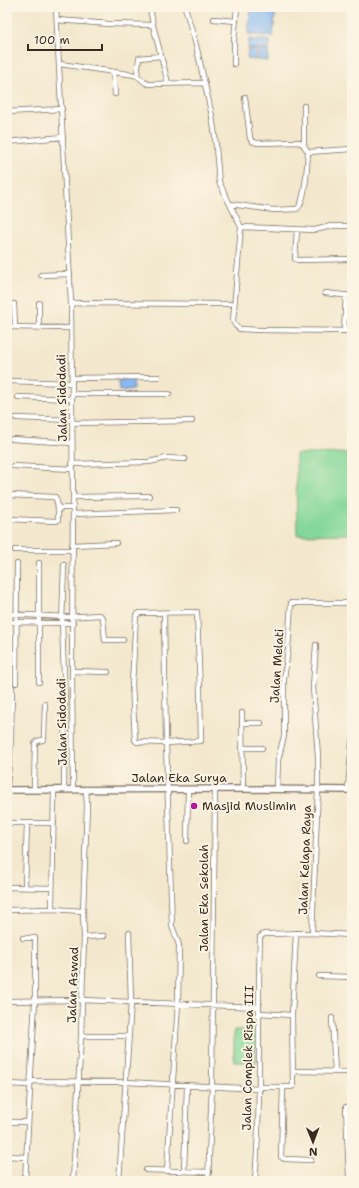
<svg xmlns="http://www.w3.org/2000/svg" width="359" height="1188" font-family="'Shantell Sans',sans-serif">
<rect width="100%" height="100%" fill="#fcf5e5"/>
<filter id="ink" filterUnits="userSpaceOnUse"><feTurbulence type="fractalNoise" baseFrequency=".025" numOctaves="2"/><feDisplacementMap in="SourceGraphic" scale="8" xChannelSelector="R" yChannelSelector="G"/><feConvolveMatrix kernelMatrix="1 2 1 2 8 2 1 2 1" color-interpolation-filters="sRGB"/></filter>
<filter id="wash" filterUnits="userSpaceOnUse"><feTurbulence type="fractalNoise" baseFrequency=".012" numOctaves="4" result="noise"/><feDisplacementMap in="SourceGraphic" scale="16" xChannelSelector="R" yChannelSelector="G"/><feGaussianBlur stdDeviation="0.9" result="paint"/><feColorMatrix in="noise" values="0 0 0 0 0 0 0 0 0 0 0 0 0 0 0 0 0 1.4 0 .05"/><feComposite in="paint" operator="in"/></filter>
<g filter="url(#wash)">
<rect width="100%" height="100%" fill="#f3e8ce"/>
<path fill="#83d798" stroke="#5f805b" d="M 352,453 L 352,534 L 297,535 L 296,454 Z
M 234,1030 L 256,1030 L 256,1063 L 234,1062 Z"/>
<path fill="#88b9f4" stroke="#627289" d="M 251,7 L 276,7 L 273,37 L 248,34 Z
M 249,39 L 270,41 L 269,50 L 248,48 Z
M 248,49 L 257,50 L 256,60 L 247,59 Z
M 259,50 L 268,51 L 268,61 L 258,60 Z
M 133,379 L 134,389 L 119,391 L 118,380 Z"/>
</g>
<g filter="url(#ink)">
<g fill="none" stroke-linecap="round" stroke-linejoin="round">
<g stroke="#7b6c5c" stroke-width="6">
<path id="minor" d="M 56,7 L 71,303 L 73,497 L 72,671 L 73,789
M 150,7 L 153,25 L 168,83
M 185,7 L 196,45 L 212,116 L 215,136 L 219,182 L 241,227 L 233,321 L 236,326 L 240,329 L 260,330 L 352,331
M 214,19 L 236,21
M 57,20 L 110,24 L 153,25
M 60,64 L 135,75 C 141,77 143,83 149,84 L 205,83
M 234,64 L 234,40 L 237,7
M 113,72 L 115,94
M 137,76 L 139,58 L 161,56
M 304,106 L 304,146
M 7,112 L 62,109
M 7,142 L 63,137
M 308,152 L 352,149
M 230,204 L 274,210 L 297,209 C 306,202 307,164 308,152 L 303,144 L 299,142 L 257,143 L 252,141 L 250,138 L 245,97
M 241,227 L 315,230 L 331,226 L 352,226
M 297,230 L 295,259 L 298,260 L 352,259
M 41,275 L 70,274
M 325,293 L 352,296
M 39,303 L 39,327
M 71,303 L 230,304
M 14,304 L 15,327
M 7,327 L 70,328
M 344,331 L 346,296
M 72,378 L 158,377
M 7,381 L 72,383
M 72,394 L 169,394
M 18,397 L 72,399
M 16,418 L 72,420
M 72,423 L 192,421
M 12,439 L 72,443
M 72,464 L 149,462 L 167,458 L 185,459
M 13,466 L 72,469
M 7,495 L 55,497 C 59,503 58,513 58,520 L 56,521 L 7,519
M 73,497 L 149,496
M 58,508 L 73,508
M 73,514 L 176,510
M 72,545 L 116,543
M 15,550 L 72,550
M 39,563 L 39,682
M 197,612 L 200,692 L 201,741 L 166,743 L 137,742 L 135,740 L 132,684 L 136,615 L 140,613 Z
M 164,613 L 166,743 L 172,926 L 179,945 L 178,1004 L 167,1170
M 7,614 L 66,617 L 100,615 L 103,618 L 105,640 L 123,640
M 7,622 L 73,623
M 72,671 L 108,672
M 16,683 L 17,564
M 242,713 L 243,789
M 243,723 L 261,723
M 242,748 L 262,748
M 7,787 L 11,740 L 12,687
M 64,789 L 65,702 L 62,622 L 64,565
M 34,790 L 35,744 L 37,741 L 43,740 L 44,738 L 45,704
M 277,790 L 278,760 L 284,736 L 284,679 L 288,649 L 291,603 L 352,603
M 348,790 L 352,741
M 7,823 L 54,823
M 187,841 L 188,790
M 7,887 L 52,888
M 25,887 L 27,823
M 52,909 L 54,789
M 7,910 L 52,909 L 83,911
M 312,933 L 318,789 L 318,757 L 313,687 L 316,645
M 84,937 L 104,936
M 23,938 L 35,938 L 35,1001 L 25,1181
M 319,976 L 352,977
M 7,1001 L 82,1000 L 259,1007
M 259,1013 L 292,1015
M 332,1018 L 335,1071
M 81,1036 L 129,1036
M 293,1071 L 352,1072
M 31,1081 L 126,1082 L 260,1089
M 7,1084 L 30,1085
M 260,1087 L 291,1087 L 293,1086 L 292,1015 L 296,933
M 283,1087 L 281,1157 L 285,1159 L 311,1160
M 7,1122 L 28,1122
M 7,1156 L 26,1157
M 146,1170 L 209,1172
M 184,1171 L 187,1086
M 73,1181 L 81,1036 L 84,937 L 83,911 L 87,806 L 86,789
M 119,1181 L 131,1003 L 129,933
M 208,1181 L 212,1087 L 215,790
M 255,1181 C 262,1100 257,1018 260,937 L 264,934 L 312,933 L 352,935
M 352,1181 L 349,1177 L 346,1107 L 352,1107"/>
</g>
<g stroke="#7b6c5c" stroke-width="8">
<path id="tertiary" d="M 7,790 L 243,789 L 352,790"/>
</g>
<use href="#minor" stroke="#fff" stroke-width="4.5"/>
<use href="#tertiary" stroke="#fff" stroke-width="5.5"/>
</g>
</g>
<circle fill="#b5179e" stroke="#fcf5e5" stroke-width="1.5" cx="194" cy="806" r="4"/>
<g text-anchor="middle" stroke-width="4" stroke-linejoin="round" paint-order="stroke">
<g font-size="12" fill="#3b2a1e" stroke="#fcf5e5">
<text transform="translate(62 398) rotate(-91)" y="4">Jalan Sidodadi</text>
<text transform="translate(277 666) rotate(-86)" y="4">Jalan Melati</text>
<text transform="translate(62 722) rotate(-91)" y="4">Jalan Sidodadi</text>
<text x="179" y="782">Jalan Eka Surya</text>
<text transform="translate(305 860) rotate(-88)" y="4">Jalan Kelapa Raya</text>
<text transform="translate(204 898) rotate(-90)" y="4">Jalan Eka Sekolah</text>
<text transform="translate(73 985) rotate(-88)" y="4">Jalan Aswad</text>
<text transform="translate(248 1058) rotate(-89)" y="4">Jalan Complek Rispa III</text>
</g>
<g font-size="12" fill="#3b2a1e" stroke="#fcf5e5" text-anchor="start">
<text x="202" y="810">Masjid Muslimin</text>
</g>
</g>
<rect width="359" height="1188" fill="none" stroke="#fcf5e5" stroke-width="24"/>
<g transform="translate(313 1142) rotate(179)" stroke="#fcf5e5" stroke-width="3" paint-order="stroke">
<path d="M0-3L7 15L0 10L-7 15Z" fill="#3b2a1e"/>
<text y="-6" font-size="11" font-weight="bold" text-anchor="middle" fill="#3b2a1e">N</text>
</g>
<path d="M28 44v6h74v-6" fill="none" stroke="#3b2a1e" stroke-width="2"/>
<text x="34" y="44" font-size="12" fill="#3b2a1e" stroke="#fcf5e5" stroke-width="3" paint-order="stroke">100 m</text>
</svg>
